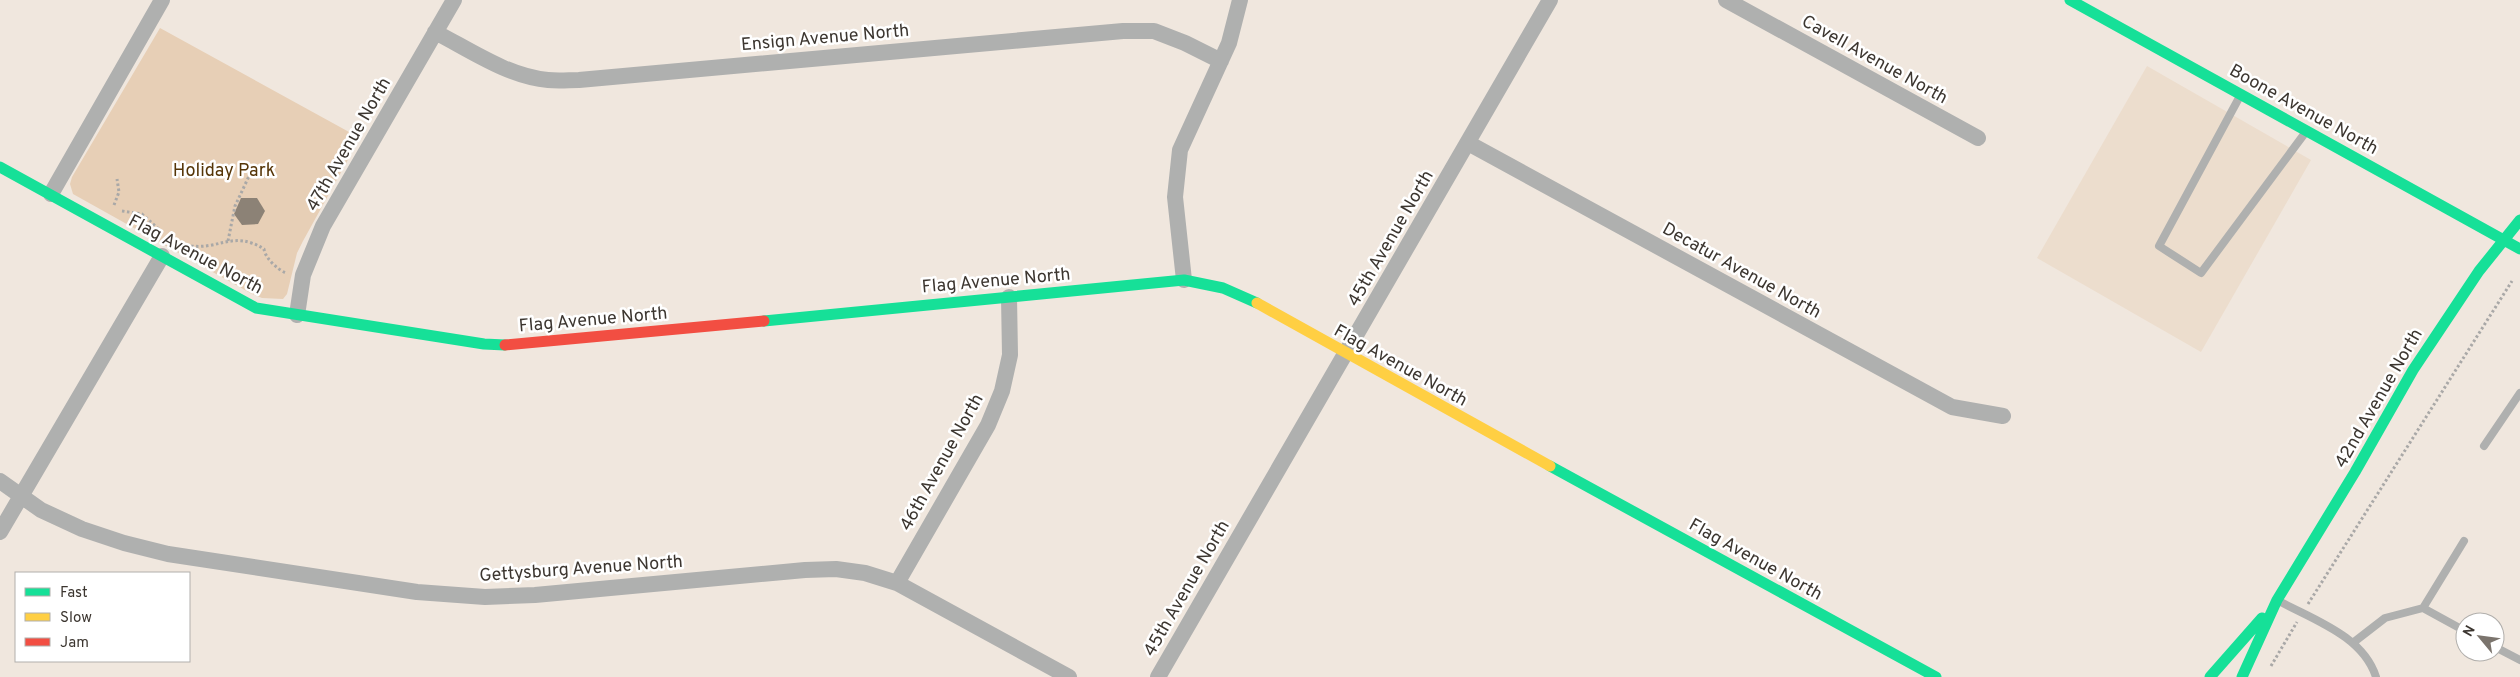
<svg xmlns="http://www.w3.org/2000/svg" width="2520" height="677" font-family="Overpass,sans-serif">
<rect width="100%" height="100%" fill="#f0e7de"/>
<path fill="#ecddcd" d="M 2147,66 L 2311,160 L 2201,352 L 2037,258 Z"/>
<path fill="#e7cfb6" d="M 160,28 L 360,138 L 303,241 L 297,253 L 287,294 L 283,299 L 262,298 L 252,294 L 73,194 L 70,184 L 72,177 Z"/>
<path fill="#8c8276" d="M 241,198 L 257,198 L 265,211 L 258,224 L 242,225 L 234,214 Z"/>
<g fill="none" stroke-linecap="round" stroke-linejoin="round">
<path stroke="#a9a8a7" stroke-width="3" stroke-dasharray="2.5 2.5" stroke-linecap="butt" d="M 114,205 L 119,192 L 117,179
M 122,211 L 142,214 L 163,233
M 228,241 L 235,206 L 250,174
M 186,245 C 218,252 232,229 264,249 C 265,258 278,270 286,273
M 2308,604 L 2512,281
M 2271,666 L 2297,622"/>
<path stroke="#afb0af" stroke-width="8" d="M 2240,96 L 2159,246 L 2201,273 L 2305,133
M 2484,446 L 2520,393
M 2279,601 C 2314,620 2363,636 2376,677
M 2423,608 L 2464,541
M 2354,642 L 2385,618 L 2423,608 L 2465,631
M 2495,647 L 2520,660"/>
<path stroke="#afb0af" stroke-width="16" d="M 1726,0 L 1978,138
M 435,32 C 470,50 509,77 548,80 C 559,81 569,80 579,80 L 1123,31 L 1154,31 L 1185,43 L 1221,61
M 1468,143 L 1952,407 L 2003,416
M 51,194 L 162,0
M 1184,280 L 1175,197 L 1180,150 L 1229,43 L 1240,0
M 297,315 L 303,275 L 323,226 L 454,0
M 0,481 L 41,510 L 82,529 L 124,543 L 168,554 L 417,592 L 485,597 L 535,595 L 805,570 L 836,569 L 865,573 L 897,583 L 1069,677
M 0,532 L 162,256
M 897,583 L 988,425 L 1002,391 L 1010,355 L 1009,297
M 1158,677 L 1550,0"/>
<path stroke="#16e098" stroke-width="11" d="M 2070,0 L 2520,249
M 0,167 L 256,308 L 484,344 L 505,345
M 764,321 L 1184,280 L 1223,288 L 1257,303
M 1550,466 L 1936,677
M 2210,677 L 2262,618
M 2242,677 L 2277,600 L 2355,472 L 2413,370 L 2479,271 L 2520,220"/>
<path stroke="#ffcf43" stroke-width="11" d="M 1257,303 L 1550,466"/>
<path stroke="#f24e42" stroke-width="11" d="M 505,345 L 764,321"/>
</g>
<g text-anchor="middle" stroke-width="5" stroke-linejoin="round" paint-order="stroke">
<g font-size="18" fill="#3c3630" stroke="#fff">
<text transform="translate(825 37) rotate(-5)" y="6">Ensign Avenue North</text>
<text transform="translate(1875 59) rotate(29)" y="6">Cavell Avenue North</text>
<text transform="translate(2304 109) rotate(29)" y="6">Boone Avenue North</text>
<text transform="translate(348 144) rotate(-60)" y="6">47th Avenue North</text>
<text transform="translate(1390 238) rotate(-60)" y="6">45th Avenue North</text>
<text transform="translate(196 254) rotate(28)" y="6">Flag Avenue North</text>
<text transform="translate(1742 270) rotate(29)" y="6">Decatur Avenue North</text>
<text transform="translate(996 280) rotate(-5)" y="6">Flag Avenue North</text>
<text transform="translate(593 319) rotate(-5)" y="6">Flag Avenue North</text>
<text transform="translate(1401 365) rotate(29)" y="6">Flag Avenue North</text>
<text transform="translate(2378 398) rotate(-60)" y="6">42nd Avenue North</text>
<text transform="translate(941 462) rotate(-61)" y="6">46th Avenue North</text>
<text transform="translate(1756 559) rotate(29)" y="6">Flag Avenue North</text>
<text transform="translate(581 568) rotate(-4)" y="6">Gettysburg Avenue North</text>
<text transform="translate(1186 588) rotate(-60)" y="6">45th Avenue North</text>
</g>
<g font-size="18" fill="#553507" stroke="#fff">
<text x="224" y="176">Holiday Park</text>
</g>
</g>
<rect x="15" y="572" width="175" height="90" fill="#ffffff" stroke="#b1afac"/>
<rect x="25" y="588" width="25" height="8" fill="#16e098" stroke="#b1afac"/>
<text x="60" y="597" font-size="15" fill="#3c3630">Fast</text>
<rect x="25" y="613" width="25" height="8" fill="#ffcf43" stroke="#b1afac"/>
<text x="60" y="622" font-size="15" fill="#3c3630">Slow</text>
<rect x="25" y="638" width="25" height="8" fill="#f24e42" stroke="#b1afac"/>
<text x="60" y="647" font-size="15" fill="#3c3630">Jam</text>
<g transform="translate(2480 637) rotate(299)"><circle r="24" fill="#ffffff" stroke="#b1afac"/>
<path d="M0-4L9 19L0 12L-9 19Z" fill="#7b746d"/>
<text y="-8" font-size="14" font-weight="bold" text-anchor="middle" fill="#3c3630">N</text>
</g>
</svg>
